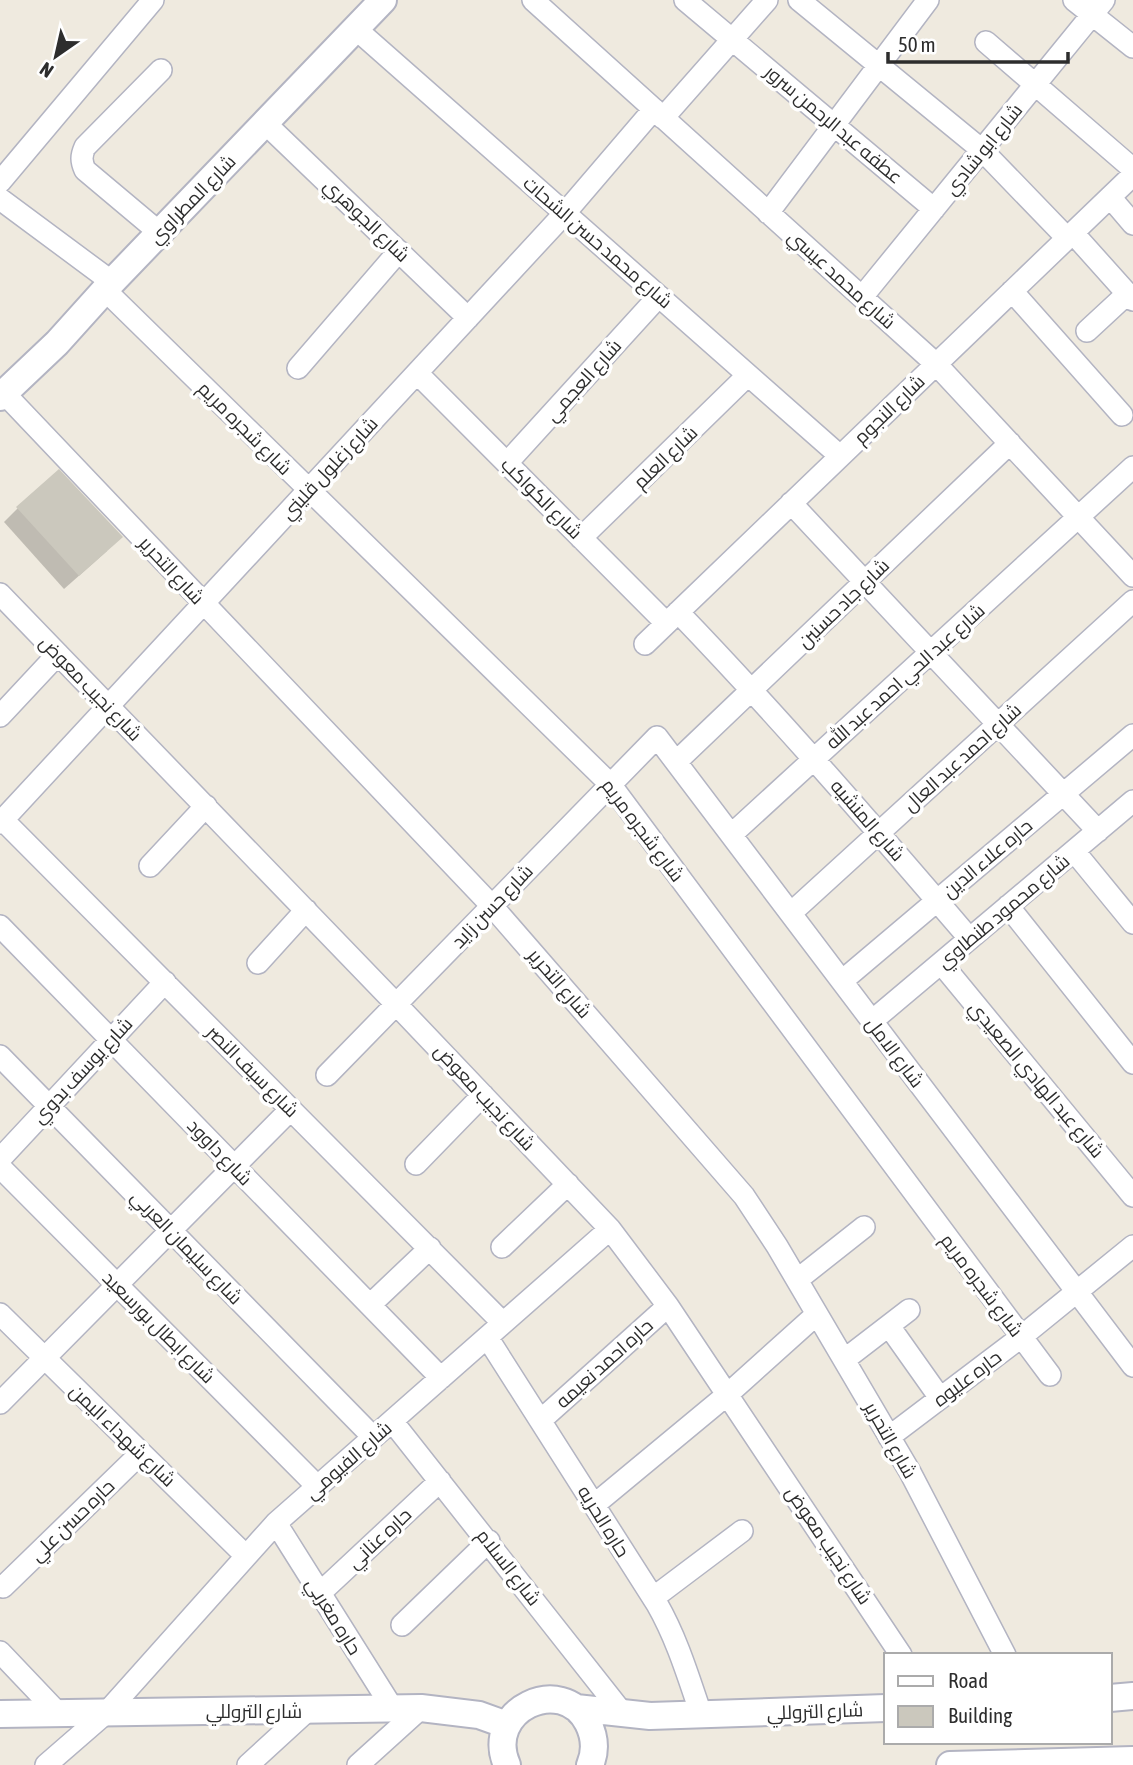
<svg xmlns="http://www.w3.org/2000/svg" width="1133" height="1765" font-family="'Asap Condensed',Cairo,sans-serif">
<rect width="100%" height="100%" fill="#efeadf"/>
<path fill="#0003" d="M 18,508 L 107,551 L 64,589 L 4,522 Z"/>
<path fill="#cbc8bd" d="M 59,469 L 123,537 L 79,576 L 16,507 Z"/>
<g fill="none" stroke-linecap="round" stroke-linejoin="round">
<g stroke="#b3b4c2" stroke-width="24">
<path id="minor" d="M 533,0 L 936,364 L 1133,576
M 685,0 L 934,209
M 799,0 L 982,150 L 1067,238
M 1074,0 L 1133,47
M 356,29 L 840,456
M 986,42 L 1133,169
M 663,118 L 767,0
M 265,123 L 468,318
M 0,182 L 153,0
M 1110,197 L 1133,224
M 0,199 L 112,282
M 768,213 L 928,0
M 160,233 L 85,170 C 81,161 81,156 85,147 L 161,70
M 1073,233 L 1133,300
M 105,290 L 610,784 L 1050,1375
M 1012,291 L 1122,415
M 862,297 L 1104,0
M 1087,331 L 1127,294
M 298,368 L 399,251
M 417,373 L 666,623
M 4,393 L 492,906 L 744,1196 L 777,1246 L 910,1472 L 1005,1655
M 507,463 L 659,296
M 791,503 L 1098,831
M 581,538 L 748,375
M 0,594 L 396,1004 L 610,1229 L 668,1306 L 901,1655
M 678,612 C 779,717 874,827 969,938
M 645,644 L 1133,175
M 0,716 L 58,654
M 676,762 L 1010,443
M 3,820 L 503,1323
M 0,823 L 565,213 L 654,109
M 731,835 L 1133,467
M 1074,851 L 1133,923
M 150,866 L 206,806
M 1008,906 L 1133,1063
M 791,913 L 1133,601
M 0,926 L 441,1378
M 258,963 L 306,910
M 941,963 L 1133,1196
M 842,981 L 1133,735
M 872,1021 L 1133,801
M 0,1056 L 373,1437
M 327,1075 L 657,737 L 1133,1366
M 0,1159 L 165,982
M 416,1164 L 483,1095
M 0,1167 L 317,1486
M 502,1247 L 568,1184
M 797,1280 L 864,1227
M 370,1305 L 430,1248
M 0,1314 L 246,1556
M 889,1326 L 940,1398
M 487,1337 L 657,1604 C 677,1639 688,1676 701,1714
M 844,1360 L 909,1310
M 0,1403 L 291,1109
M 541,1420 L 668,1306
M 392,1421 L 624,1715
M 889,1437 L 1021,1337 L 1133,1246
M 594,1505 L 728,1394 L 817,1314
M 276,1523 L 393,1709
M 3,1587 L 141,1453
M 319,1594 L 440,1481
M 653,1598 L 742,1531
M 402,1625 L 489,1541
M 0,1652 L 58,1713
M 46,1765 L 107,1712 L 276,1523 L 610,1229
M 248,1765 L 307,1711
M 358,1765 L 421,1708"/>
</g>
<g stroke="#b3b4c2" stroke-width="30">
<path id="tertiary" d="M 0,397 L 57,343 L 112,282 L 383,0
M 1110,1698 L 1133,1696
M 576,1708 L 650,1716 L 886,1708
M 0,1714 L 421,1708 L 479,1715 L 507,1725
M 507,1765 C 483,1710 562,1673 588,1723 C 595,1737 596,1751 590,1765
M 950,1765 L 1133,1760"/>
</g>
<use href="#minor" stroke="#fff" stroke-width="21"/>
<use href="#tertiary" stroke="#fff" stroke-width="26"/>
</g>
<g text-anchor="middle" stroke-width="7" stroke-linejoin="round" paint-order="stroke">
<g font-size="19" fill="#2d2d2d" stroke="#fff">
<text transform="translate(834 124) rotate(40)" y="7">عطفه عبد الرحمن سرور</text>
<text transform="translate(983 149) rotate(-51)" y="7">شارع ابو شادي</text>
<text transform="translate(192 199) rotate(-46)" y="7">شارع المطراوي</text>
<text transform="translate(367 220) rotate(44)" y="7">شارع الجوهري</text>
<text transform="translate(598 242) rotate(41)" y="7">شارع محمد حسن الشحات</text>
<text transform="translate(842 279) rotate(42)" y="7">شارع محمد عيسي</text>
<text transform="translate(583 380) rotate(-48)" y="7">شارع العجمي</text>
<text transform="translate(889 409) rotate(-44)" y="7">شارع النجوم</text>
<text transform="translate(245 428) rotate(45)" y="7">شارع شجره مريم</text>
<text transform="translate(665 457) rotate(-44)" y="7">شارع العلم</text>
<text transform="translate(329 468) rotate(-47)" y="7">شارع زغلول قليني</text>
<text transform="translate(542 498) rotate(45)" y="7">شارع الكواكب</text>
<text transform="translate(172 570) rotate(47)" y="7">شارع التحرير</text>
<text transform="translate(843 603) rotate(-44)" y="7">شارع جاد حسنين</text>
<text transform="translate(905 676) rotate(-42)" y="7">شارع عبد الحي احمد عبد الله</text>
<text transform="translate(91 688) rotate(46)" y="7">شارع نجيب معوض</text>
<text transform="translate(962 757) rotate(-42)" y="7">شارع احمد عبد العال</text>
<text transform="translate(868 820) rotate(49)" y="7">شارع المنشيه</text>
<text transform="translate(643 830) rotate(53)" y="7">شارع شجره مريم</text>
<text transform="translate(987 858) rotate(-40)" y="7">حاره علاء الدين</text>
<text transform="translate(492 906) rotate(-46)" y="7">شارع حسن زايد</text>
<text transform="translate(1003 911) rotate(-40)" y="7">شارع محمود طنطاوي</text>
<text transform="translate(560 983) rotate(49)" y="7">شارع التحرير</text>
<text transform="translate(895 1052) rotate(53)" y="7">شارع الامل</text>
<text transform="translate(82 1070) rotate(-47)" y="7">شارع يوسف بدوي</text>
<text transform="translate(253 1071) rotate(45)" y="7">شارع سيف النصر</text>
<text transform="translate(1037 1079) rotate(50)" y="7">شارع عبد الهادي الصعيدي</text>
<text transform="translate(485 1097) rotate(47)" y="7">شارع نجيب معوض</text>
<text transform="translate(220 1152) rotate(46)" y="7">شارع داوود</text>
<text transform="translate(187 1247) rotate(46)" y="7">شارع سليمان العربي</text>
<text transform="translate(982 1285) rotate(53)" y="7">شارع شجره مريم</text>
<text transform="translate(159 1327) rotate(45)" y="7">شارع ابطال بورسعيد</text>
<text transform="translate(604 1363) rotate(-42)" y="7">حاره احمد نعيمه</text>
<text transform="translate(967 1378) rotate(-37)" y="7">حاره عليوه</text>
<text transform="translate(123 1435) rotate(44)" y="7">شارع شهداء اليمن</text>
<text transform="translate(891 1440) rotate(60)" y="7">شارع التحرير</text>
<text transform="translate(348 1460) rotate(-41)" y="7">شارع الفيومي</text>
<text transform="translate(72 1520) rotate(-44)" y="7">حاره حسن علي</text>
<text transform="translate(604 1521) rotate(58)" y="7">حاره الحريه</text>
<text transform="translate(379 1538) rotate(-43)" y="7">حاره عناني</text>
<text transform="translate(829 1545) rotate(56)" y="7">شارع نجيب معوض</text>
<text transform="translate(509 1567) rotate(52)" y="7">شارع السلام</text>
<text transform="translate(334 1616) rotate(58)" y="7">حاره مغربي</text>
<text x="254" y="1718">شارع التروللي</text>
<text transform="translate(815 1711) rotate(-2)" y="7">شارع التروللي</text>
</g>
</g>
<rect x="884" y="1653" width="228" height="91" fill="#ffffff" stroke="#ababab" stroke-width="2"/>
<rect x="898" y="1676" width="35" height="10" fill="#ffffff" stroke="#ababab" stroke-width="2"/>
<text x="948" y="1688" font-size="21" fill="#2d2d2d">Road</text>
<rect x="898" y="1706" width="35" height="21" fill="#cbc8bd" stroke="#ababab" stroke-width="2"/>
<text x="948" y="1723" font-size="21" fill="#2d2d2d">Building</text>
<g transform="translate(56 56) rotate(214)" stroke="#ffffff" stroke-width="5" paint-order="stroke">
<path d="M0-5L12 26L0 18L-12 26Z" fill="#2d2d2d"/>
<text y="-10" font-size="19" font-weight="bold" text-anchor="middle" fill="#2d2d2d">N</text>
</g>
<path d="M888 52v10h180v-10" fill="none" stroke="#2d2d2d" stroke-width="3.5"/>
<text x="898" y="52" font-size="21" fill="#2d2d2d" stroke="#ffffff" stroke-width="5" paint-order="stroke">50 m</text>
</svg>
